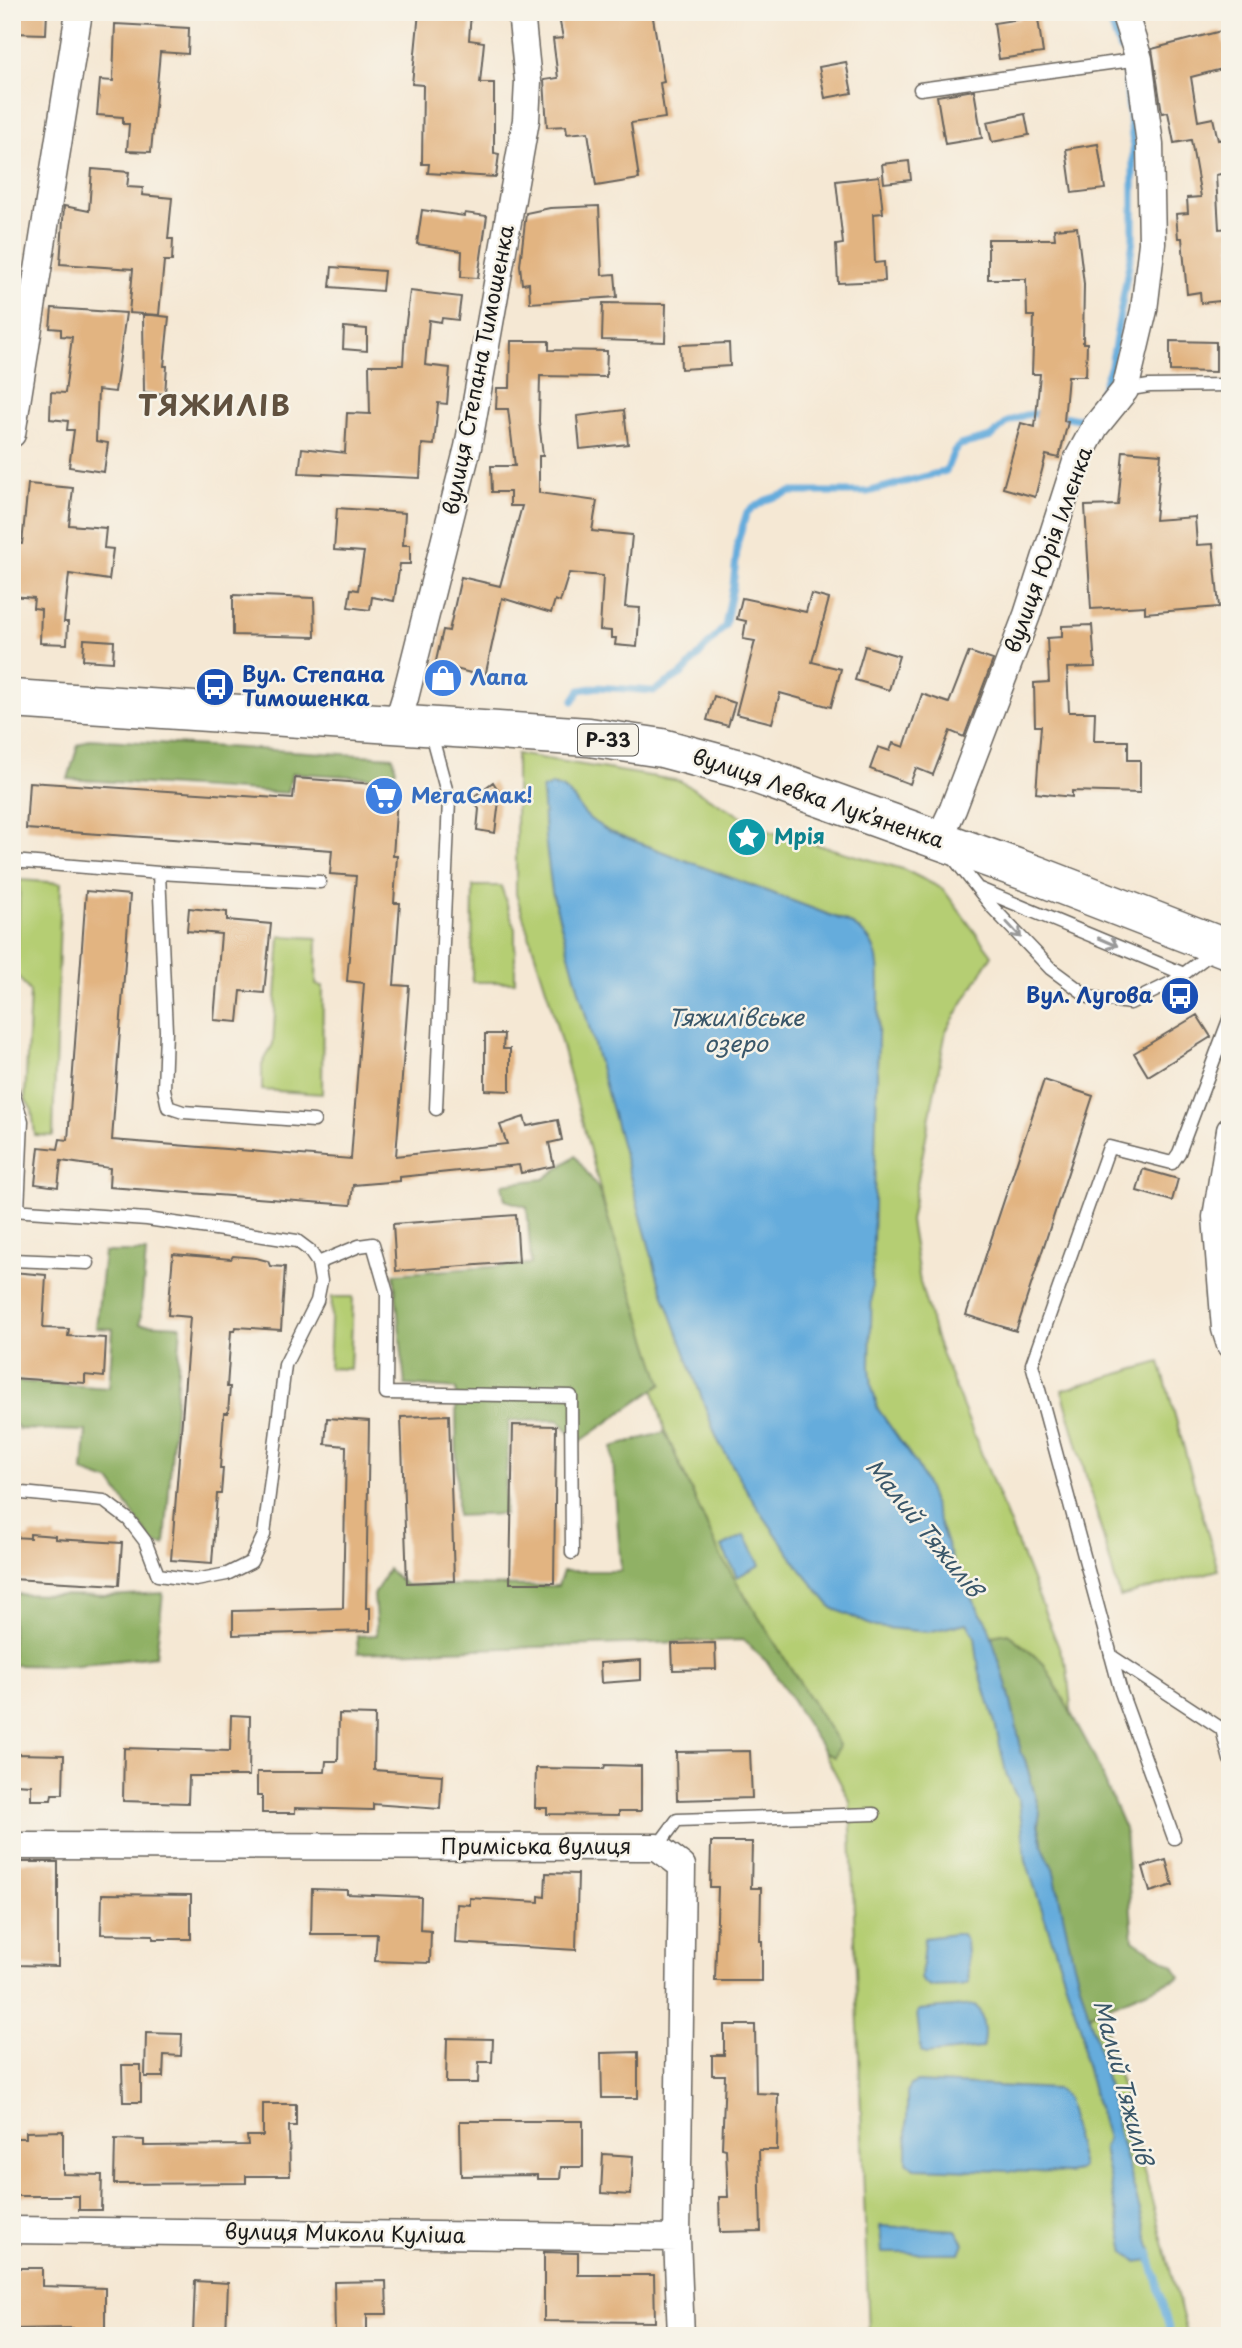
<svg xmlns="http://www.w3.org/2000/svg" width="1242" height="2348" font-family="'Playpen Sans',sans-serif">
<rect width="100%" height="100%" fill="#f7f3e8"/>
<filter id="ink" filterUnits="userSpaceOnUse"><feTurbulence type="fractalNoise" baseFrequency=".0143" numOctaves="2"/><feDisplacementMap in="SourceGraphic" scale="14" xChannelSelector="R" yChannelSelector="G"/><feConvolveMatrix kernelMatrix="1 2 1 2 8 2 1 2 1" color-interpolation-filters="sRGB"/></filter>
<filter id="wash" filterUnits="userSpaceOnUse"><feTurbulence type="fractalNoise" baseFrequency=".00686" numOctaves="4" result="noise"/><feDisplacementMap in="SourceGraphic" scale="28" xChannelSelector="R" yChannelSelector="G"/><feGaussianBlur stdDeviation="1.57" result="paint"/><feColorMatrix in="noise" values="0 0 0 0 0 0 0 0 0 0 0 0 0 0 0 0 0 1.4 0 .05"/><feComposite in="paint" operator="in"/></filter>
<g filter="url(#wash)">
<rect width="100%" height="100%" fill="#f5e8d4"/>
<path fill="#b5ce73" stroke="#687548" stroke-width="2" d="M 516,754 L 680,781 L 765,830 L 903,869 L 943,889 L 992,955 L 946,1031 L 910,1221 L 920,1282 L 937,1342 L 1067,1668 L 1101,2010 L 1188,2336 L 869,2336 L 850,1801 L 721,1557 L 665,1432 L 550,1001 L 516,894 Z
M 20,880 L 61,883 L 53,1136 L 35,1135 L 32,1110 L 25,1099 L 30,992 L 16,974 Z
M 473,886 L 501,886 L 515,929 L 515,982 L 472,982 Z
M 280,936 L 317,938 L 316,985 L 323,986 L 322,1094 L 262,1090 L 262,1065 L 273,1044 Z
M 332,1297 L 353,1297 L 350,1369 L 329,1368 Z
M 1160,1362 L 1218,1570 L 1120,1597 L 1062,1390 Z"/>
<path fill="#90b165" stroke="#566640" stroke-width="2" d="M 89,739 L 393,757 L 396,770 L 384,778 L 292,773 L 288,793 L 68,779 L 78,745 Z
M 575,1156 L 598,1188 L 662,1384 L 578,1443 L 559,1420 L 509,1421 L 504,1514 L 457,1516 L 456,1389 L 405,1385 L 394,1274 L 531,1264 L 527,1207 L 505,1200 L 502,1184 L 544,1179 Z
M 104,1252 L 146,1252 L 140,1324 L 181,1326 L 165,1545 L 154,1544 L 111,1482 L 83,1472 L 86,1431 L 18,1429 L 18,1426 L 12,1425 L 12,1381 L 109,1388 L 113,1329 L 96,1328 Z
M 665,1432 L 721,1557 L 839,1745 L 835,1757 L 825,1753 L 768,1663 L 743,1640 L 358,1653 L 357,1636 L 377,1635 L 374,1595 L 388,1569 L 406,1585 L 558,1586 L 563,1571 L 621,1571 L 612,1447 Z
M 163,1593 L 156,1656 L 71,1666 L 12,1665 L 12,1594 L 107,1596 Z
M 1008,1633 L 1044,1664 L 1091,1750 L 1125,1829 L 1133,1940 L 1174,1966 L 1180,1977 L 1088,2015 L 1072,1960 L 1053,1868 L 1044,1850 L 1038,1823 L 1040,1813 L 1025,1760 L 1020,1752 L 1020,1743 L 1009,1693 L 991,1636 Z"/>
<path fill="#65acdc" stroke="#40647c" stroke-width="2" d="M 552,785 C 576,791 573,804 589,818 C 595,823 602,827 608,831 L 843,920 C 880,937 879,959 879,996 L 870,1367 L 872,1387 L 878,1409 L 917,1465 L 928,1489 L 958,1576 L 988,1625 L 1009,1693 L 1020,1743 L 1020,1752 L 1025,1760 L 1040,1813 L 1038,1824 L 1044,1850 L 1053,1868 L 1073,1960 L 1099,2050 L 1120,2138 L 1153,2257 L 1151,2260 L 1136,2262 L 1125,2252 L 1103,2149 L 1107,2139 L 1084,2059 L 1082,2032 L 1026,1861 L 1019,1802 L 1007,1777 L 995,1723 L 979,1670 L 975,1637 L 967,1623 L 928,1632 L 875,1627 L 832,1608 L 801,1570 L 753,1501 L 717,1439 L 659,1282 L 552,892 L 545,837 L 542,789 Z
M 745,1535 L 760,1565 L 737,1577 L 722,1547 Z
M 955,1934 L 962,1934 L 966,1941 L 969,1983 L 962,1986 L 930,1987 L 923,1982 L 921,1978 L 924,1938 Z
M 975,2005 C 984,2013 986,2037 982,2048 L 925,2054 L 921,2051 L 917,2012 L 919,2010 Z
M 917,2082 L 1056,2089 L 1066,2097 L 1082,2167 L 1077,2171 L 1068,2173 L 914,2168 L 907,2162 L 907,2092 L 911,2085 Z
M 880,2226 L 956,2230 L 964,2243 L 960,2253 L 882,2253 Z"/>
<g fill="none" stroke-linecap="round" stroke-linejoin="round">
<path stroke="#65acdc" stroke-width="7" d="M 1107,12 L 1120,49
M 1058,415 L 1078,419 L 1093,412 L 1111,366 L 1133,241 L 1133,145 L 1125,72
M 573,701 L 580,690 L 598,687 L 654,691 L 683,673 L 725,626 L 733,586 L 738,541 L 747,512 L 766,500 L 791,492 L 867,492 L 946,471 L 954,451 L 960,445 L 991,437 L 1008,422 L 1025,415 L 1043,413
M 1149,2252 L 1171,2336"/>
</g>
<g id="blocks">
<path fill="#e2b481" d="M 12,12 L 47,12 L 46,34 L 12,33 Z
M 419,12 L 471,12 L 469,40 L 484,42 L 480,83 L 494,83 L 494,153 L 499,154 L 496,177 L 428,173 L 429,164 L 422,164 L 423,85 L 412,84 Z
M 558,12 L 652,12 L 664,82 L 660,83 L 665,118 L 631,123 L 639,179 L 596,186 L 588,132 L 567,134 L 566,126 L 547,127 L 544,80 L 558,78 L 553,39 L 563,38 Z
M 1019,12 L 1037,12 L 1043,53 L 999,59 L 994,23 L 1020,19 Z
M 115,24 L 189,28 L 188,54 L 160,52 L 151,152 L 127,151 L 129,124 L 123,124 L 123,117 L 97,115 L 100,80 L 113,81 Z
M 1221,31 L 1230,67 L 1191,77 L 1198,121 L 1213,118 L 1218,140 L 1224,139 L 1230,169 L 1230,172 L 1216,175 L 1219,229 L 1230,228 L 1230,300 L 1201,303 L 1200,292 L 1187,294 L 1182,238 L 1178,238 L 1176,214 L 1188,213 L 1187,198 L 1201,197 L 1191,140 L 1174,143 L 1168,112 L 1162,113 L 1152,49 Z
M 846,62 L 852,93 L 825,98 L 819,67 Z
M 974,90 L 982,138 L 945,144 L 937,96 Z
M 1025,114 L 1029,135 L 992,142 L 987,122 Z
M 1098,144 L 1105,189 L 1072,193 L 1066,149 Z
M 909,161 L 911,180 L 884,183 L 882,164 Z
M 92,169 L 129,172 L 127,187 L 143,188 L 142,195 L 172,198 L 168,239 L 173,239 L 172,261 L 164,261 L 159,315 L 129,313 L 133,269 L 60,264 L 64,206 L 89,211 Z
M 879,176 L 883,213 L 873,214 L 875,263 L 884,262 L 885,281 L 838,283 L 836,245 L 843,244 L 836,181 Z
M 599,206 L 602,275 L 615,274 L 617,297 L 530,303 L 529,283 L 522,284 L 520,265 L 526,213 L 550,208 Z
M 422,210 L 464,216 L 465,213 L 487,216 L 478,278 L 461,277 L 462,251 L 417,244 Z
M 1077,227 L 1084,284 L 1083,343 L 1087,343 L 1086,376 L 1068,376 L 1064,421 L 1068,422 L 1059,458 L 1046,455 L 1035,497 L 1003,488 L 1021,423 L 1035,427 L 1040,374 L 1032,374 L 1034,316 L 1027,316 L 1026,279 L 988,279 L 988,239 L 1055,239 L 1054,229 Z
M 332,267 L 384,271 L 382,291 L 330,287 Z
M 410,291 L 461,297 L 458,320 L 442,318 L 441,322 L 429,320 L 425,365 L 450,368 L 447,404 L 438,403 L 434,445 L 422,444 L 420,478 L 299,473 L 302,448 L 345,453 L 347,413 L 370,414 L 369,365 L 403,365 L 405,330 Z
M 603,303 L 666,304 L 665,342 L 602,340 Z
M 52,308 L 126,313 L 115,392 L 98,390 L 96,441 L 108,443 L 104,472 L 69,467 L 74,430 L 67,430 L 68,421 L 50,419 L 51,392 L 65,393 L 72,337 L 61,336 L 61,329 L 50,328 Z
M 143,314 L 169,317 L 164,366 L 167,366 L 165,394 L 144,392 Z
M 344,327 L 367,329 L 367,351 L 343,349 Z
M 511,341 L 549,341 L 549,350 L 607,351 L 606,377 L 540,376 L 539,421 L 543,456 L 539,456 L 539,493 L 597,501 L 592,531 L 632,535 L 625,607 L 640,608 L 637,647 L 615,645 L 616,638 L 611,638 L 611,631 L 600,630 L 603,576 L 569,573 L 560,602 L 555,600 L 551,613 L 502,598 L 485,677 L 456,669 L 451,688 L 431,683 L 443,630 L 449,631 L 461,577 L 500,586 L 522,506 L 510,506 L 510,492 L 492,492 L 491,466 L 515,466 L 508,409 L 496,409 L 497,388 L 510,388 Z
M 1170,341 L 1216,342 L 1216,372 L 1170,371 Z
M 729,343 L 730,366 L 681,369 L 680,345 Z
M 624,410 L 628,444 L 580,449 L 577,416 Z
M 1123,451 L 1161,454 L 1155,520 L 1195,517 L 1197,545 L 1213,544 L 1219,607 L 1145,613 L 1145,606 L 1091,609 L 1085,506 L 1118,505 Z
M 28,484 L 73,488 L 69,525 L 106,528 L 104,548 L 113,549 L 109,580 L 69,574 L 64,622 L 68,622 L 67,644 L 40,643 L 41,609 L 33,608 L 34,598 L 12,596 L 12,543 L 22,544 Z
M 337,508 L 405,513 L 403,545 L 410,545 L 410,564 L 400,564 L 394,601 L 372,597 L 370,610 L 348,607 L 351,589 L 358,590 L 364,552 L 334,550 Z
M 811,594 L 829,599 L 812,662 L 841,669 L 831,707 L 780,693 L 772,723 L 736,714 L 755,641 L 743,639 L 746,621 L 737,619 L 742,598 L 806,612 Z
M 233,595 L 314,598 L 315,637 L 233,635 Z
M 1092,625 L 1095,667 L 1067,668 L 1069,712 L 1095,712 L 1094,741 L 1128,741 L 1128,760 L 1140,760 L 1140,793 L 1072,791 L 1072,797 L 1036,793 L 1041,726 L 1035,726 L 1034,683 L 1049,682 L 1047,638 L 1062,637 L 1062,626 Z
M 84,639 L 114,641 L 113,662 L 83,660 Z
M 865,646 L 899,656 L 889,690 L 855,680 Z
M 969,652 L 993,660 L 964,737 L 950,731 L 933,775 L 916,768 L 910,784 L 870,769 L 878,747 L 890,751 L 893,743 L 904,747 L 922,694 L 949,703 Z
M 714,696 L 735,703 L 728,726 L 707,720 Z
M 295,778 L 389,785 L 397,797 L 393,856 L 397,856 L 394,903 L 400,903 L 394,985 L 409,986 L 396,1156 L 507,1144 L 500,1125 L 524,1117 L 527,1126 L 558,1120 L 562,1140 L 549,1143 L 554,1166 L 521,1173 L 519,1165 L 400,1177 L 400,1181 L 353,1185 L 351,1205 L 109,1187 L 110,1168 L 61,1161 L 58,1187 L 35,1184 L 39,1147 L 58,1149 L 60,1139 L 68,1140 L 86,891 L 130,895 L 112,1140 L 351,1159 L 364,983 L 347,981 L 356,876 L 330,874 L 332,850 L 26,829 L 29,782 L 293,799 Z
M 493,782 L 500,793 L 495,833 L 477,830 L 479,809 L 472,798 Z
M 189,908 L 227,912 L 227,920 L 271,924 L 264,993 L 241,991 L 238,1022 L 214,1020 L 221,934 L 187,931 Z
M 1197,1015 L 1211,1037 L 1148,1076 L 1134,1053 Z
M 485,1034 L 504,1034 L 503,1049 L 510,1049 L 510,1091 L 485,1090 Z
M 1044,1080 L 1093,1096 L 1016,1331 L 966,1315 Z
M 1143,1169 L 1178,1179 L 1172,1201 L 1137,1191 Z
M 516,1215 L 519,1262 L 396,1271 L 393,1224 Z
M 173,1254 L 231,1259 L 233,1256 L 256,1258 L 268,1261 L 270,1266 L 285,1267 L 281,1330 L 236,1327 L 235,1331 L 231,1331 L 227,1387 L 230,1387 L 228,1413 L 224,1413 L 220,1468 L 223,1468 L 221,1494 L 217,1494 L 212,1563 L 171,1560 L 190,1317 L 168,1315 Z
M 12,1272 L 46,1275 L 43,1328 L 69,1329 L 68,1336 L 106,1338 L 104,1377 L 85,1375 L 85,1383 L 12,1378 Z
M 449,1415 L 454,1581 L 407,1583 L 401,1417 Z
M 327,1418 L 369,1421 L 366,1608 L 370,1608 L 370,1631 L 233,1635 L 233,1611 L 343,1608 L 346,1446 L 325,1444 Z
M 513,1425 L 556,1426 L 554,1583 L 510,1583 Z
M 30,1534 L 55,1536 L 55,1539 L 122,1543 L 119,1585 L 12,1579 L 12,1537 L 30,1538 Z
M 715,1643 L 716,1669 L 673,1670 L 672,1644 Z
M 641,1660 L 641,1680 L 601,1683 L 600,1663 Z
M 339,1714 L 375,1715 L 374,1770 L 442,1775 L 440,1809 L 373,1804 L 373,1810 L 295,1808 L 295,1813 L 262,1813 L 262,1796 L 257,1796 L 257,1772 L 325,1772 L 326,1761 L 338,1761 Z
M 231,1715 L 250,1716 L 249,1776 L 189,1776 L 188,1803 L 123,1801 L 124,1748 L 230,1751 Z
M 750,1751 L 752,1798 L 677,1800 L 676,1752 Z
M 16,1754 L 64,1755 L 63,1794 L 52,1794 L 51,1800 L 31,1800 L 31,1785 L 15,1784 Z
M 605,1765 L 641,1766 L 641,1811 L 619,1811 L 619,1815 L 547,1814 L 547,1808 L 535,1808 L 536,1768 L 604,1769 Z
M 711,1842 L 752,1842 L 751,1888 L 761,1888 L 760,1941 L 762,1941 L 762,1981 L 715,1981 L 718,1887 L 710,1887 Z
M 1166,1860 L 1173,1885 L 1150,1892 L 1143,1867 Z
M 19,1862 L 58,1862 L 58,1966 L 16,1965 L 16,1906 L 19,1906 Z
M 546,1873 L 578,1874 L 576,1950 L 455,1943 L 457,1904 L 470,1905 L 470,1898 L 539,1902 L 539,1896 L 545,1897 Z
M 312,1889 L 347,1890 L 347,1894 L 421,1897 L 420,1930 L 431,1931 L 430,1963 L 375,1961 L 377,1934 L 311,1934 Z
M 102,1894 L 191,1895 L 191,1939 L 153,1939 L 153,1935 L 101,1934 Z
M 724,2025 L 755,2025 L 756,2093 L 778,2094 L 777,2150 L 759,2150 L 761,2231 L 720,2232 L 719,2197 L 728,2197 L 726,2149 L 722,2148 L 725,2075 L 712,2075 L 712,2055 L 724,2055 Z
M 146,2033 L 182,2034 L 181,2056 L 164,2055 L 163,2077 L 145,2077 Z
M 447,2038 L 493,2039 L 492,2062 L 479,2062 L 478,2083 L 446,2083 Z
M 638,2052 L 638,2098 L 602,2098 L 601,2053 Z
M 122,2065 L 141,2065 L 141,2102 L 123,2102 Z
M 263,2104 L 296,2104 L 296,2126 L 289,2126 L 290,2176 L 246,2176 L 246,2183 L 114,2184 L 115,2139 L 144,2140 L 144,2146 L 248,2145 L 247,2136 L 263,2136 Z
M 460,2121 L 583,2121 L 583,2167 L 561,2167 L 560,2179 L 537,2179 L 537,2175 L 461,2176 Z
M 63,2131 L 63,2174 L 102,2175 L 101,2210 L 79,2210 L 79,2196 L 12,2196 L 12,2138 L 26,2138 L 26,2132 Z
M 603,2154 L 633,2156 L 631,2195 L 601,2193 Z
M 544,2252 L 578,2253 L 578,2275 L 654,2275 L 655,2322 L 544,2321 Z
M 14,2268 L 42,2268 L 42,2286 L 105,2288 L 105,2336 L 73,2336 L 73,2328 L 12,2329 Z
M 195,2281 L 228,2283 L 226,2335 L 193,2334 Z
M 386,2281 L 387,2314 L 367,2314 L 367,2333 L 335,2333 L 334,2282 Z"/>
</g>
</g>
<g filter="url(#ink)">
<use href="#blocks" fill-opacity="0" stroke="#68635c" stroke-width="2"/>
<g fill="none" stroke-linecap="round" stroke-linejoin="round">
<g stroke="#68635c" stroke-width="15">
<path id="service" d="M 920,89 L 1139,59
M 1125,390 L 1149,386 L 1230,385
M 430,730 L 449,800 L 436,1109
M 952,856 L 993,908 L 1051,969 L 1089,997 L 1130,1003 L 1173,982 L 1214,951
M 12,861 L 159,873 L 320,882
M 159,873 L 166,1031 L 164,1089 L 168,1107 L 183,1112 L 314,1121
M 977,888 L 1184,974
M 12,1089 L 22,1121 L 18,1210
M 12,1210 L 147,1219 L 297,1241 L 309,1250 L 318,1263 L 359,1246 L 373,1244 L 387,1293 L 386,1393 L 571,1396 L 572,1553
M 12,1260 L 88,1263
M 12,1492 L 104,1501 L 129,1520 L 145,1541 L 158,1575 L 196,1580 L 227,1574 L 251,1562 L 264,1535 L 285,1365 L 317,1301 L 321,1281 L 318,1263
M 1111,1656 L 1222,1729 L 1230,1760
M 1174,1838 L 1121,1692 L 1032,1364 L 1109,1147 L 1172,1163 L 1179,1153 L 1230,1017
M 657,1847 L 677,1820 L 874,1814"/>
</g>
<g stroke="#68635c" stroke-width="29">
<path id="minor" d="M 12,434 L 79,12
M 397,724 L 405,698 L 468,447 L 526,120 L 528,81 L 521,12
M 939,839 L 953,809 L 1027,615 L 1076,462 L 1095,427 L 1125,390 L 1144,310 L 1152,243 L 1150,145 L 1139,59 L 1124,12
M 1230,1130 L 1216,1217 L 1225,1329 L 1230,1345
M 12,1846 L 657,1847 L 682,1866 L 677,2238 L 681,2336
M 12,2230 L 677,2238"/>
</g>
<g stroke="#68635c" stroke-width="41">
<path id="primary" d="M 12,699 L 589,737 L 662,748 L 744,770 L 1039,876 L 1230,950"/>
</g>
<use href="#service" stroke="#fff" stroke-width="12"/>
<use href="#minor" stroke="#fff" stroke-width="26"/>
<use href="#primary" stroke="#fff" stroke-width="38"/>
</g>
<defs><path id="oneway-shaft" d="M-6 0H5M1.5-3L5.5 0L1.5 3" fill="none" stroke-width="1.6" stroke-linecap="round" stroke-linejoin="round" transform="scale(1.75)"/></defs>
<g stroke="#999">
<use href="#oneway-shaft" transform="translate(1014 930) rotate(47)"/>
<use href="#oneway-shaft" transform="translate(1108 942) rotate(23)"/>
</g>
</g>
<defs>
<g id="shop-disc" transform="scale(2.0125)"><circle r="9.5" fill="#3f7fe0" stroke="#f7f3e8"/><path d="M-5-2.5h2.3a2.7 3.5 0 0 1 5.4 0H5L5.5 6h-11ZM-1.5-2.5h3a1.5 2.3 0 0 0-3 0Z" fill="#fff"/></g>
<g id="bus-disc" transform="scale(2.0125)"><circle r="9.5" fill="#1a4fb4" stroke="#f7f3e8"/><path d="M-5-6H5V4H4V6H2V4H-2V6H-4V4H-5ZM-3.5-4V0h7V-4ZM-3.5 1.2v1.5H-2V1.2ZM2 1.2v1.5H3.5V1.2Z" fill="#fff"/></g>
<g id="supermarket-disc" transform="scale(2.0125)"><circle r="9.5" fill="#3f7fe0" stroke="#f7f3e8"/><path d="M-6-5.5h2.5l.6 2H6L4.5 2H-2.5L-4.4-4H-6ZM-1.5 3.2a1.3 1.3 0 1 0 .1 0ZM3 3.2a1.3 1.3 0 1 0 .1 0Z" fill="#fff"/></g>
<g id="sight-disc" transform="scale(2.0125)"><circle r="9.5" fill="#0f9aa8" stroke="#f7f3e8"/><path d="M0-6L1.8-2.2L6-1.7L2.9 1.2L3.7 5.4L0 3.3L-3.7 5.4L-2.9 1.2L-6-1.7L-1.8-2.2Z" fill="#fff"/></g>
</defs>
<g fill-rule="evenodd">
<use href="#shop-disc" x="443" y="678"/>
<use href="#bus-disc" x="215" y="687"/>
<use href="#supermarket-disc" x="384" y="796"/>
<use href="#sight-disc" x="747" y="837"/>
<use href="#bus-disc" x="1180" y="996"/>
</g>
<g text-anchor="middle" stroke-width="5" stroke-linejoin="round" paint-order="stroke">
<rect fill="#f7f3e8" stroke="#5e5c59" stroke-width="2" x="578" y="724.5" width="60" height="31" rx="5"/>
<g font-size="19" font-weight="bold" fill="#1c1c1c">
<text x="608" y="747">Р-33</text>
</g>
<g font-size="21" fill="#1c1c1c" stroke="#f7f3e8">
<text transform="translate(479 370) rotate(-79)" y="7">вулиця Степана Тимошенка</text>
<text transform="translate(1049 550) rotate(-70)" y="7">вулиця Юрія Іллєнка</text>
<text transform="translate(818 799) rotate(19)" y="7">вулиця Левка Лукʼяненка</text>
<text x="536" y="1854">Приміська вулиця</text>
<text transform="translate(345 2234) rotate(1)" y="7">вулиця Миколи Куліша</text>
</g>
<g font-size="21" font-weight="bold" fill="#164399" stroke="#f7f3e8" text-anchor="start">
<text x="242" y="682">Вул. Степана<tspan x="242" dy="24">Тимошенка</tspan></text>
<text x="1153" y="1003" text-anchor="end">Вул. Лугова</text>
</g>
<g font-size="21" font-weight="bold" fill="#366cbe" stroke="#f7f3e8" text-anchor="start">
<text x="470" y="685">Лапа</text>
<text x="411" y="803">МегаСмак!</text>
</g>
<g font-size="21" font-weight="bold" fill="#0d838f" stroke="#f7f3e8" text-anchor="start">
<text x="774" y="844">Мрія</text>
</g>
<g font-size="23" font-style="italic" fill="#395669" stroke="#f7f3e8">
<text x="736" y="1026">Тяжилівське<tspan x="736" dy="26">озеро</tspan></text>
<text transform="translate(924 1528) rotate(51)" y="8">Малий Тяжилів</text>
<text transform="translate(1123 2082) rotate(75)" y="8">Малий Тяжилів</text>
</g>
<g font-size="28" font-weight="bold" letter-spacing="2" fill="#61513f" stroke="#f7f3e8">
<text x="215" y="416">ТЯЖИЛІВ</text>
</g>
</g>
<rect width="1242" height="2348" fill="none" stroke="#f7f3e8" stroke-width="42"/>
</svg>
